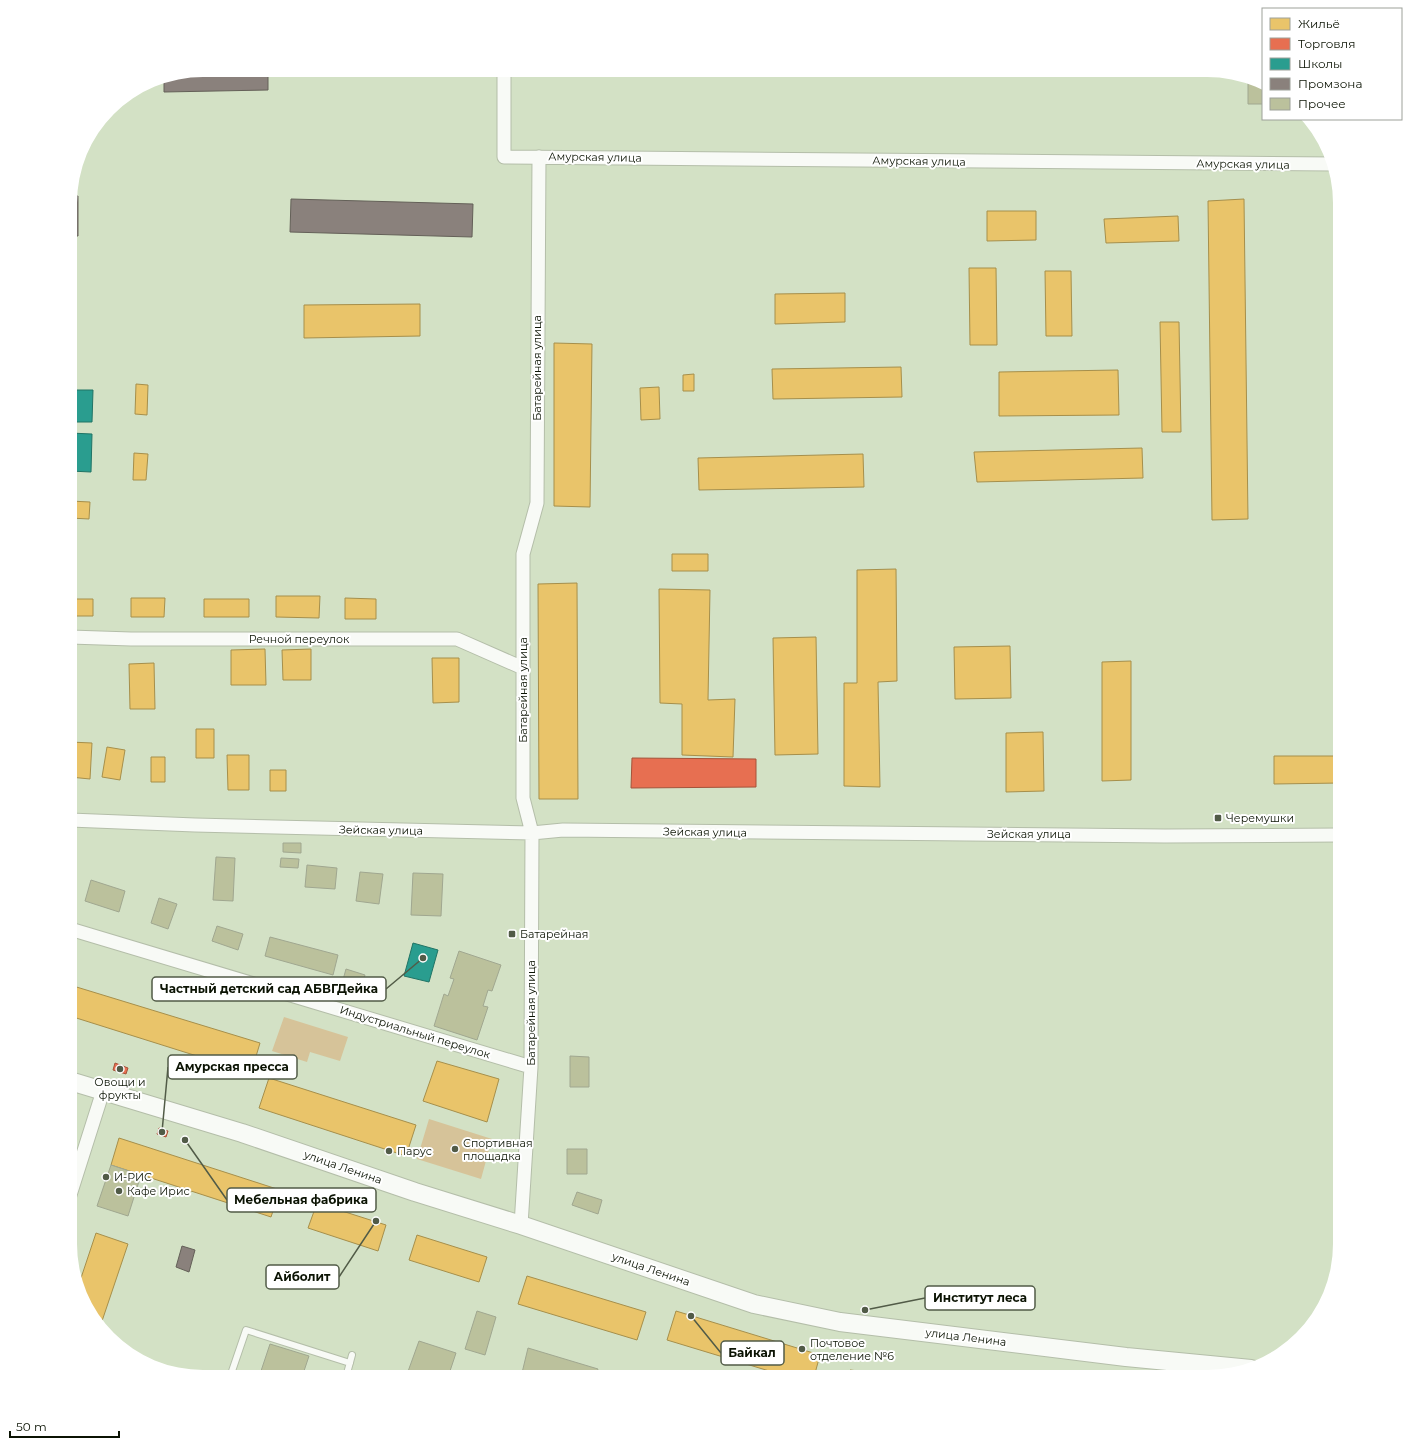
<svg xmlns="http://www.w3.org/2000/svg" width="1410" height="1447" font-family="Montserrat,sans-serif">
<rect width="100%" height="100%" fill="#d3e1c5"/>
<path fill="#d6c399" d="M 284,1017 L 348,1037 L 340,1061 L 310,1052 L 307,1062 L 272,1051 Z
M 429,1119 L 492,1139 L 481,1179 L 417,1159 Z"/>
<path fill="#e9c46a" stroke="#a68f4b" d="M 1244,199 L 1248,519 L 1212,520 L 1208,201 Z
M 987,211 L 1036,211 L 1036,240 L 987,241 Z
M 1178,216 L 1179,241 L 1106,243 L 1104,219 Z
M 969,268 L 996,268 L 997,345 L 970,345 Z
M 1045,271 L 1071,271 L 1072,336 L 1046,336 Z
M 845,293 L 845,322 L 775,324 L 775,294 Z
M 420,304 L 420,336 L 304,338 L 304,305 Z
M 1160,322 L 1179,322 L 1181,432 L 1162,432 Z
M 554,343 L 592,344 L 590,507 L 554,506 Z
M 901,367 L 902,397 L 773,399 L 772,369 Z
M 1118,370 L 1119,415 L 999,416 L 999,372 Z
M 694,374 L 694,391 L 683,391 L 683,375 Z
M 136,384 L 148,385 L 147,415 L 135,414 Z
M 659,387 L 660,419 L 641,420 L 640,388 Z
M 1142,448 L 1143,478 L 977,482 L 974,452 Z
M 134,453 L 148,454 L 146,480 L 133,480 Z
M 863,454 L 864,487 L 699,490 L 698,458 Z
M 70,501 L 90,502 L 89,519 L 70,518 Z
M 672,554 L 708,554 L 708,571 L 672,571 Z
M 896,569 L 897,681 L 878,682 L 880,787 L 844,786 L 844,683 L 857,683 L 857,570 Z
M 577,583 L 578,799 L 539,799 L 538,584 Z
M 659,589 L 710,590 L 708,700 L 735,699 L 733,757 L 682,755 L 682,704 L 660,703 Z
M 276,596 L 320,596 L 319,618 L 276,617 Z
M 131,598 L 165,598 L 164,617 L 131,617 Z
M 345,598 L 376,599 L 376,619 L 345,619 Z
M 70,599 L 93,599 L 93,616 L 70,616 Z
M 204,599 L 249,599 L 249,617 L 204,617 Z
M 816,637 L 818,754 L 775,755 L 773,638 Z
M 1010,646 L 1011,698 L 955,699 L 954,647 Z
M 265,649 L 266,685 L 231,685 L 231,650 Z
M 311,649 L 311,680 L 283,680 L 282,650 Z
M 432,658 L 459,658 L 459,702 L 433,703 Z
M 1131,661 L 1131,780 L 1102,781 L 1102,662 Z
M 154,663 L 155,709 L 130,709 L 129,664 Z
M 196,729 L 214,729 L 214,758 L 196,758 Z
M 1043,732 L 1044,791 L 1006,792 L 1006,733 Z
M 70,742 L 92,743 L 90,779 L 70,777 Z
M 107,747 L 125,750 L 120,780 L 102,777 Z
M 227,755 L 249,755 L 249,790 L 228,790 Z
M 1274,756 L 1340,756 L 1340,783 L 1274,784 Z
M 151,757 L 165,757 L 165,782 L 151,782 Z
M 270,770 L 286,770 L 286,791 L 270,791 Z
M 70,985 L 260,1043 L 251,1073 L 70,1016 Z
M 437,1061 L 499,1079 L 487,1122 L 423,1101 Z
M 269,1078 L 416,1125 L 406,1156 L 259,1108 Z
M 119,1138 L 280,1190 L 271,1217 L 111,1165 Z
M 317,1203 L 386,1225 L 378,1251 L 308,1228 Z
M 96,1233 L 128,1244 L 100,1327 L 80,1295 L 78,1287 Z
M 417,1235 L 487,1257 L 479,1282 L 409,1260 Z
M 527,1276 L 646,1312 L 637,1340 L 518,1304 Z
M 676,1311 L 820,1355 L 814,1377 L 789,1377 L 667,1340 Z
M 850,1370 L 907,1377 L 850,1377 Z"/>
<path fill="#e76f51" stroke="#a5533a" d="M 632,758 L 756,759 L 756,787 L 631,788 Z
M 115,1063 L 128,1068 L 126,1074 L 113,1070 Z
M 159,1128 L 168,1131 L 166,1137 L 157,1134 Z"/>
<path fill="#2a9d8f" stroke="#217465" d="M 70,390 L 93,390 L 92,422 L 70,422 Z
M 70,433 L 92,434 L 91,472 L 70,471 Z
M 413,943 L 438,950 L 429,982 L 404,976 Z"/>
<path fill="#8a817c" stroke="#646058" d="M 203,70 L 268,70 L 268,90 L 164,92 L 164,78 Z
M 70,196 L 78,196 L 78,236 L 70,236 Z
M 291,199 L 473,204 L 472,237 L 290,232 Z
M 182,1246 L 195,1250 L 189,1272 L 176,1267 Z"/>
<path fill="#bbc19c" stroke="#a0a790" d="M 1248,79 L 1263,83 L 1263,104 L 1248,104 Z
M 283,843 L 301,843 L 301,853 L 283,852 Z
M 216,857 L 235,858 L 233,901 L 213,900 Z
M 281,858 L 299,859 L 298,868 L 280,867 Z
M 307,865 L 337,868 L 335,889 L 305,887 Z
M 360,872 L 383,874 L 379,904 L 356,901 Z
M 413,873 L 443,874 L 441,916 L 411,915 Z
M 91,880 L 125,891 L 119,912 L 85,901 Z
M 159,898 L 177,904 L 168,929 L 151,923 Z
M 217,926 L 243,934 L 238,950 L 212,941 Z
M 270,937 L 338,955 L 333,975 L 265,956 Z
M 459,951 L 501,965 L 492,991 L 488,990 L 483,1006 L 488,1007 L 477,1040 L 434,1026 L 444,994 L 448,996 L 454,979 L 450,978 Z
M 346,969 L 365,975 L 360,993 L 341,987 Z
M 570,1056 L 589,1057 L 589,1087 L 570,1087 Z
M 567,1149 L 587,1149 L 587,1174 L 567,1174 Z
M 111,1165 L 141,1175 L 128,1216 L 97,1206 Z
M 577,1192 L 602,1200 L 598,1214 L 572,1205 Z
M 477,1311 L 496,1317 L 485,1355 L 465,1349 Z
M 419,1341 L 456,1353 L 448,1377 L 406,1377 Z
M 270,1344 L 309,1356 L 302,1377 L 259,1377 Z
M 528,1348 L 598,1369 L 595,1377 L 521,1377 Z"/>
<g fill="none" stroke-linecap="round" stroke-linejoin="round">
<g stroke="#b4bea9" stroke-width="8">
<path id="lane" d="M 230,1377 L 246,1330 L 350,1363
M 346,1377 L 352,1355"/>
</g>
<g stroke="#b4bea9" stroke-width="15">
<path id="street" d="M 504,70 L 504,157 L 1334,164
M 70,637 L 131,639 L 457,639 L 523,668
M 70,820 L 195,825 L 532,833 L 563,830 L 1165,836 L 1340,835
M 70,929 L 531,1067
M 70,1195 L 103,1091
M 521,1225 L 531,1067 L 532,833 L 523,798 L 523,554 L 537,503 L 539,157"/>
</g>
<g stroke="#b4bea9" stroke-width="20">
<path id="secondary" d="M 70,1081 L 242,1133 L 415,1192 L 521,1225 L 754,1304 L 840,1322 L 1126,1357 L 1251,1369"/>
</g>
<use href="#lane" stroke="#f8faf6" stroke-width="6"/>
<use href="#street" stroke="#f8faf6" stroke-width="13"/>
<use href="#secondary" stroke="#f8faf6" stroke-width="18"/>
</g>
<g fill="#515b47" stroke="#fff" stroke-width="1.5">
<rect x="1214" y="814" width="8" height="8" rx="2"/>
<rect x="508" y="930" width="8" height="8" rx="2"/>
<circle cx="120" cy="1069" r="4"/>
<circle cx="455" cy="1149" r="4"/>
<circle cx="389" cy="1151" r="4"/>
<circle cx="106" cy="1177" r="4"/>
<circle cx="119" cy="1191" r="4"/>
<circle cx="802" cy="1349" r="4"/>
</g>
<g text-anchor="middle" stroke-width="4" stroke-linejoin="round" paint-order="stroke">
<g font-size="11" fill="#0b1303" stroke="#fff">
<text transform="translate(595 157) rotate(1)" y="4">Амурская улица</text>
<text transform="translate(919 161) rotate(1)" y="4">Амурская улица</text>
<text transform="translate(1243 164) rotate(1)" y="4">Амурская улица</text>
<text transform="translate(537 368) rotate(-90)" y="4">Батарейная улица</text>
<text x="299" y="643">Речной переулок</text>
<text transform="translate(523 690) rotate(-90)" y="4">Батарейная улица</text>
<text transform="translate(381 830) rotate(1)" y="4">Зейская улица</text>
<text transform="translate(705 832) rotate(1)" y="4">Зейская улица</text>
<text x="1029" y="838">Зейская улица</text>
<text transform="translate(531 1013) rotate(-90)" y="4">Батарейная улица</text>
<text transform="translate(415 1032) rotate(17)" y="4">Индустриальный переулок</text>
<text transform="translate(343 1167) rotate(19)" y="4">улица Ленина</text>
<text transform="translate(651 1269) rotate(19)" y="4">улица Ленина</text>
<text transform="translate(966 1337) rotate(7)" y="4">улица Ленина</text>
</g>
<g font-size="11" fill="#0b1303" stroke="#fff" text-anchor="start">
<text x="1226" y="822">Черемушки</text>
<text x="520" y="938">Батарейная</text>
<text x="120" y="1086" text-anchor="middle">Овощи и<tspan x="120" dy="13">фрукты</tspan></text>
<text x="463" y="1147">Спортивная<tspan x="463" dy="13">площадка</tspan></text>
<text x="397" y="1155">Парус</text>
<text x="114" y="1181">И-РИС</text>
<text x="127" y="1195">Кафе Ирис</text>
<text x="810" y="1347">Почтовое<tspan x="810" dy="13">отделение №6</tspan></text>
</g>
</g>
<path d="M0 0H1410V1447H0ZM203 77H1207A126 126 0 0 1 1333 203V1244A126 126 0 0 1 1207 1370H203A126 126 0 0 1 77 1244V203A126 126 0 0 1 203 77Z" fill="#fff" fill-rule="evenodd"/>
<path fill="none" stroke="#515b47" stroke-width="1.5" d="M423 958L386 989M162 1132L168 1067M185 1140L227 1200M376 1221L339 1277M865 1310L925 1298M691 1316L721 1353"/>
<g fill="#515b47" stroke="#fff" stroke-width="1.5">
<circle cx="423" cy="958" r="4"/>
<circle cx="162" cy="1132" r="4"/>
<circle cx="185" cy="1140" r="4"/>
<circle cx="376" cy="1221" r="4"/>
<circle cx="865" cy="1310" r="4"/>
<circle cx="691" cy="1316" r="4"/>
</g>
<g fill="#fff" stroke="#515b47" stroke-width="1.5">
<rect x="152" y="977" width="234" height="24" rx="4"/>
<rect x="168" y="1055" width="129" height="24" rx="4"/>
<rect x="227" y="1188" width="149" height="24" rx="4"/>
<rect x="266" y="1265" width="73" height="24" rx="4"/>
<rect x="925" y="1286" width="110" height="24" rx="4"/>
<rect x="721" y="1341" width="63" height="24" rx="4"/>
</g>
<g font-size="12" text-anchor="middle" font-weight="bold" fill="#0b1303">
<text x="269" y="993">Частный детский сад АБВГДейка</text>
<text x="232" y="1071">Амурская пресса</text>
<text x="301" y="1204">Мебельная фабрика</text>
<text x="302" y="1281">Айболит</text>
<text x="980" y="1302">Институт леса</text>
<text x="752" y="1357">Байкал</text>
</g>
<rect x="1262" y="8" width="140" height="112" fill="#ffffff" stroke="#9da19a"/>
<rect x="1270" y="18" width="20" height="12" fill="#e9c46a" stroke="#9da19a"/>
<text x="1298" y="28" font-size="12" fill="#0b1303">Жильё</text>
<rect x="1270" y="38" width="20" height="12" fill="#e76f51" stroke="#9da19a"/>
<text x="1298" y="48" font-size="12" fill="#0b1303">Торговля</text>
<rect x="1270" y="58" width="20" height="12" fill="#2a9d8f" stroke="#9da19a"/>
<text x="1298" y="68" font-size="12" fill="#0b1303">Школы</text>
<rect x="1270" y="78" width="20" height="12" fill="#8a817c" stroke="#9da19a"/>
<text x="1298" y="88" font-size="12" fill="#0b1303">Промзона</text>
<rect x="1270" y="98" width="20" height="12" fill="#bbc19c" stroke="#9da19a"/>
<text x="1298" y="108" font-size="12" fill="#0b1303">Прочее</text>
<path d="M10 1431v6h109v-6" fill="none" stroke="#0b1303" stroke-width="2"/>
<text x="16" y="1431" font-size="12" fill="#0b1303" stroke="#ffffff" stroke-width="3" paint-order="stroke">50 m</text>
</svg>
